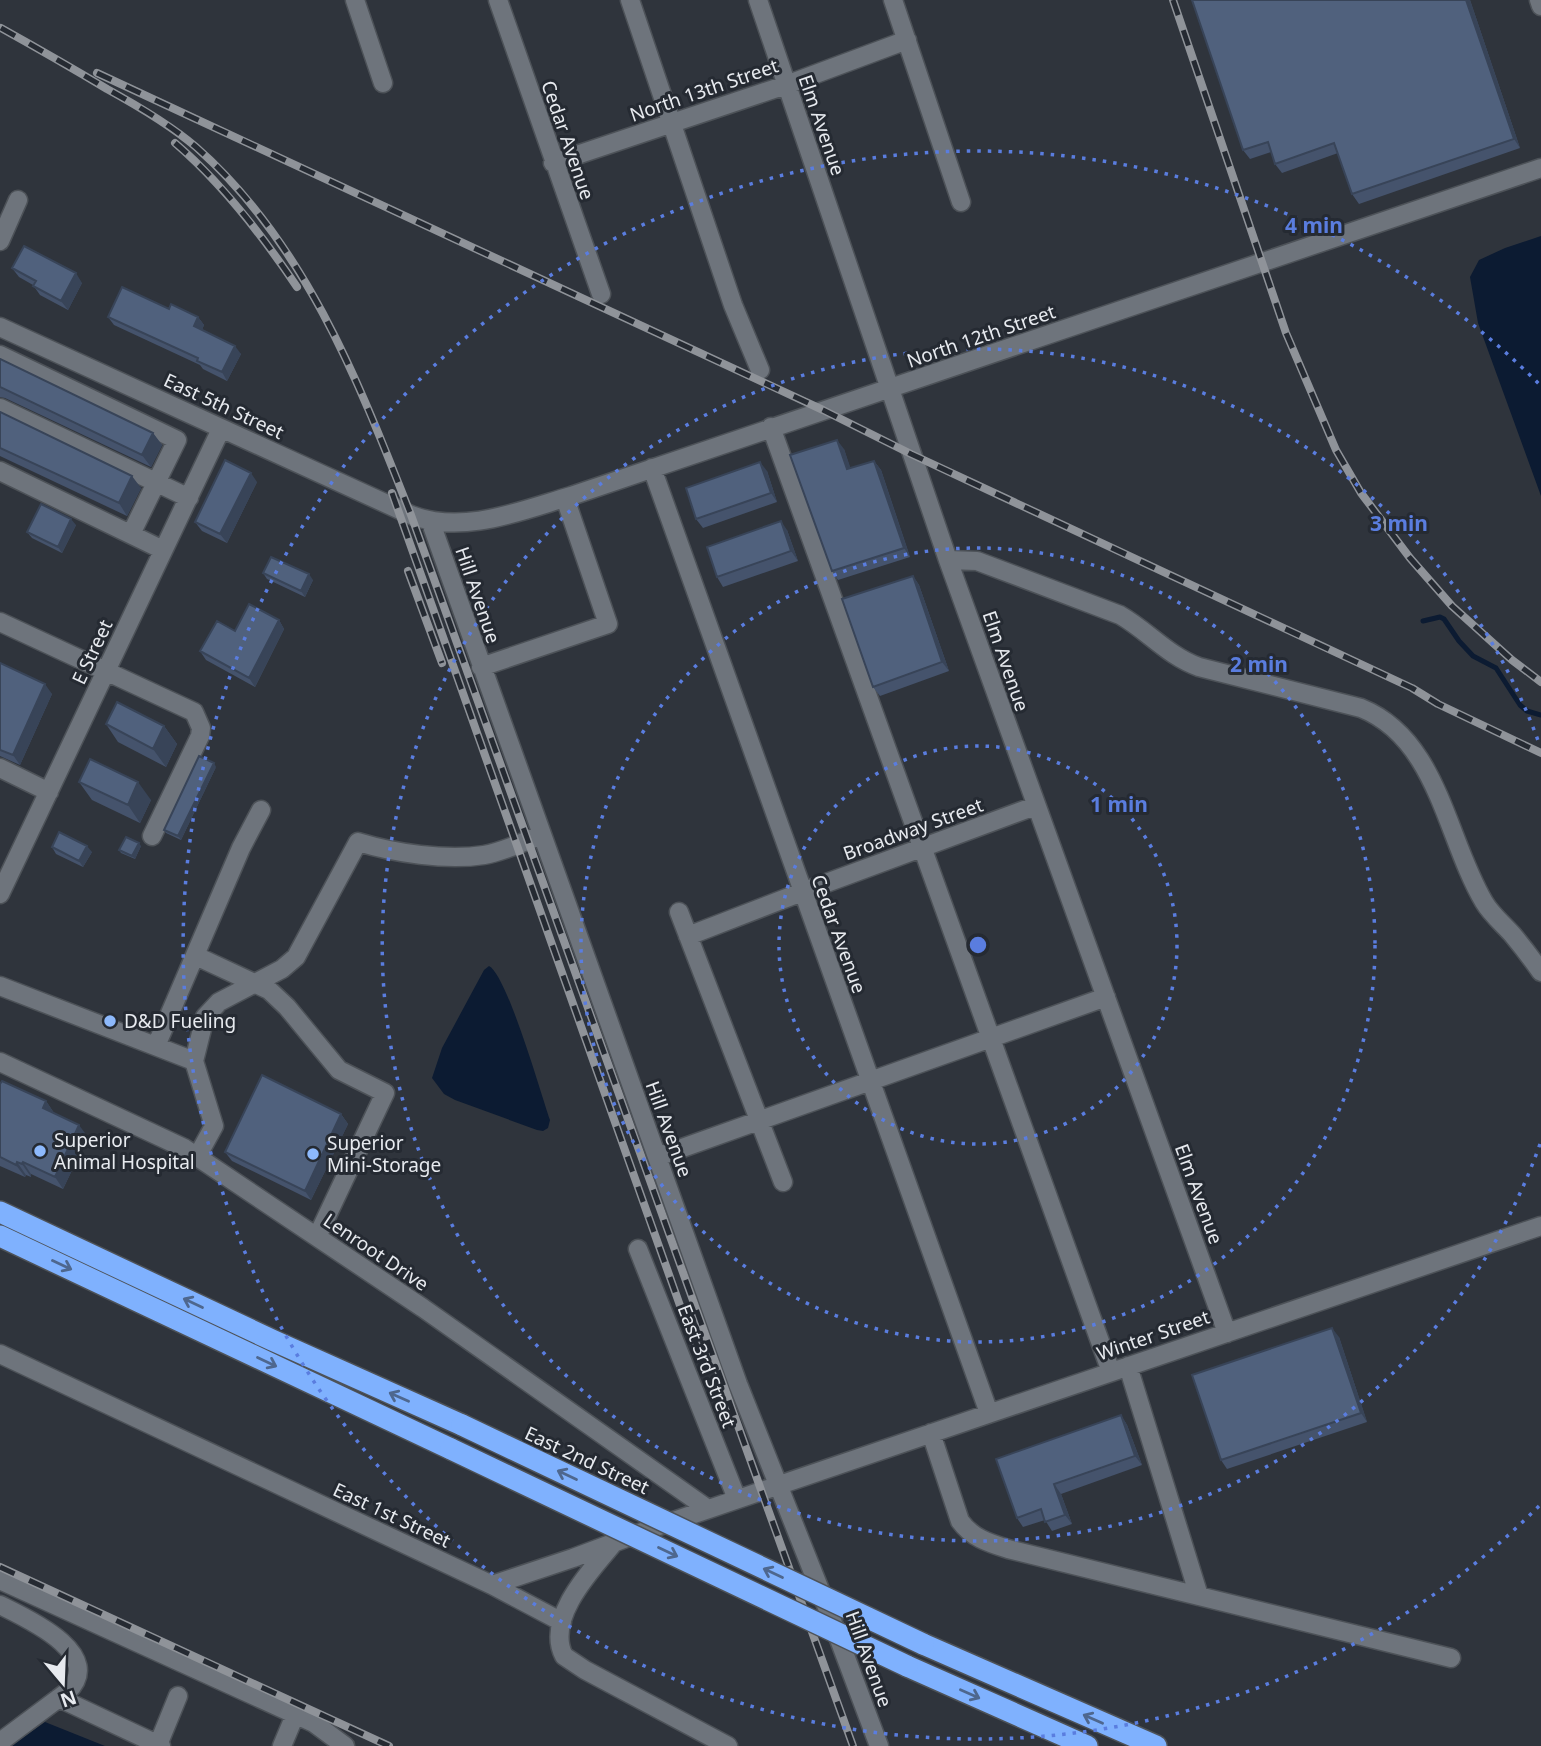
<svg xmlns="http://www.w3.org/2000/svg" width="1541" height="1746" font-family="'Noto Sans',sans-serif">
<rect width="100%" height="100%" fill="#2f343c"/>
<path fill="#0c1b32" d="M 1541,236 L 1541,496 L 1478,323 L 1470,277 L 1479,260 L 1505,248 Z
M 489,966 C 507,975 541,1094 550,1120 L 548,1128 L 543,1131 L 537,1130 L 455,1100 L 444,1094 L 432,1078 L 442,1048 L 484,970 Z
M 45,1722 L 105,1746 L 11,1746 Z"/>
<g fill="none" stroke-linecap="round" stroke-linejoin="round">
<path stroke="#0c1b32" stroke-width="5" d="M 1423,621 L 1440,617 L 1444,619 L 1459,641 L 1473,656 L 1496,668 L 1520,705 L 1527,711 L 1541,715"/>
<g stroke="#4d5258" stroke-width="21">
<path id="minor" d="M 355,0 L 383,83
M 498,0 L 601,294
M 630,0 L 733,305 L 760,370
M 758,0 L 948,560 L 1227,1333
M 893,0 L 961,202
M 1539,0 L 1541,6
M 553,163 L 786,85 L 907,40
M 0,241 L 18,200
M 0,327 L 411,515 C 463,535 520,511 571,496 L 1541,168
M 0,355 L 177,440 L 131,534
M 0,408 L 189,498
M 771,427 L 1111,1372
M 652,468 L 989,1413
M 0,471 L 163,550
M 431,523 L 738,1384 L 828,1610 L 879,1746
M 948,560 L 977,561 L 1120,615 C 1148,631 1168,656 1199,667 L 1361,708 C 1438,739 1446,838 1484,902 C 1491,914 1502,923 1512,934 C 1522,946 1532,959 1541,972
M 0,622 L 194,712 L 201,728 L 200,736 L 152,836
M 481,667 L 608,624 L 565,498
M 0,768 L 49,792
M 0,894 L 221,429
M 679,912 L 783,1182
M 688,936 L 802,892 L 1035,806
M 196,956 L 269,990 L 287,1007 L 339,1070 L 385,1093 L 317,1237
M 0,986 L 194,1061
M 156,1046 L 241,848 L 261,810
M 0,1062 L 184,1148 L 423,1308 L 708,1509
M 197,1157 L 214,1126 L 194,1061 L 205,1017 L 219,1002 L 282,969 L 296,957 L 358,842 C 394,853 446,861 484,855 C 503,852 523,842 541,835
M 657,1157 L 1106,997
M 638,1249 L 737,1499
M 0,1354 L 492,1585 L 562,1622
M 1128,1366 L 1199,1596
M 931,1433 L 960,1521 C 972,1538 989,1543 1008,1549 L 1451,1658
M 612,1545 C 590,1571 545,1619 564,1656 L 585,1670 L 728,1746
M 0,1580 L 314,1723 L 345,1746
M 492,1585 L 573,1558 L 653,1528 L 1541,1226
M 0,1605 C 26,1618 107,1654 67,1692 L 0,1742
M 59,1698 L 161,1746
M 158,1745 L 178,1696
M 282,1746 L 295,1715"/>
</g>
<g stroke="#4d5258" stroke-width="24">
<path id="highway" d="M 0,1212 L 272,1340 L 462,1425
M 0,1236 L 451,1449
M 923,1644 L 1156,1746
M 907,1666 L 1087,1746"/>
</g>
<use href="#minor" stroke="#6e747c" stroke-width="18"/>
<use href="#highway" stroke="#7fb1fe" stroke-width="21"/>
<g stroke="#8f9399" stroke-width="8">
<path id="rail" d="M 1173,0 L 1286,333 L 1336,450 L 1361,493 L 1410,558 L 1452,606 L 1512,660 L 1541,682
M 1,28 C 37,48 72,68 107,89 C 138,106 169,124 196,147 C 306,244 359,383 411,515 L 853,1746
M 97,73 L 823,410 L 911,454 L 1412,688 L 1438,704 L 1541,753
M 175,143 C 223,184 262,235 297,287
M 392,493 L 683,1314 L 703,1359
M 408,571 L 442,663
M 0,1567 L 389,1746"/>
</g>
<use href="#rail" stroke="#252a32" stroke-width="5" stroke-dasharray="16" stroke-linecap="butt"/>
<g stroke="#4d5258" stroke-width="24" stroke-linecap="butt">
<path id="highway-bridge" d="M 462,1425 L 923,1644
M 451,1449 L 907,1666"/>
</g>
<use href="#highway-bridge" stroke="#7fb1fe" stroke-width="21"/>
</g>
<path fill="#45536c" d="M 1470,0 L 1520,148 L 1359,204 L 1352,194 L 1338,153 L 1282,173 L 1275,164 L 1271,152 L 1250,159 L 1243,150 Z
M 12,268 L 82,283 L 68,310 L 40,295 L 33,285 L 19,277 Z
M 169,309 L 198,317 L 204,325 L 202,330 L 241,354 L 227,381 L 203,369 L 200,365 L 114,325 L 108,317 Z
M 0,359 L 153,433 L 162,445 L 151,467 L 5,398 L 0,397 Z
M 0,412 L 141,488 L 127,516 L 0,456 Z
M 844,449 L 850,468 L 874,461 L 881,470 L 910,557 L 838,580 L 832,571 Z
M 767,471 L 777,502 L 703,528 L 696,519 Z
M 257,482 L 227,543 L 202,531 L 195,522 Z
M 76,525 L 62,553 L 32,538 L 27,532 Z
M 787,530 L 798,561 L 723,587 L 717,577 Z
M 263,573 L 313,580 L 305,597 L 267,579 Z
M 913,576 L 919,585 L 949,671 L 880,696 L 873,687 Z
M 279,620 L 284,629 L 255,687 L 206,660 L 200,651 L 235,631 Z
M 0,663 L 52,694 L 20,765 L 0,756 Z
M 106,724 L 164,726 L 177,744 L 166,767 L 118,742 Z
M 216,767 L 181,840 L 166,833 L 164,830 Z
M 79,782 L 151,800 L 140,823 L 92,800 Z
M 141,846 L 135,859 L 121,853 L 119,850 Z
M 52,847 L 92,852 L 83,867 L 56,854 Z
M 0,1084 L 46,1101 L 54,1113 L 88,1137 L 63,1189 L 31,1174 L 31,1177 L 26,1175 L 25,1177 L 0,1166 Z
M 341,1114 L 348,1124 L 311,1200 L 232,1161 L 225,1152 Z
M 1339,1337 L 1367,1422 L 1227,1469 L 1221,1460 Z
M 1121,1415 L 1127,1425 L 1142,1465 L 1061,1494 L 1072,1524 L 1052,1531 L 1045,1520 L 1023,1527 L 1017,1518 Z"/>
<path fill="#384458" d="M 1466,0 L 1470,0 L 1520,148 L 1514,139 Z
M 76,273 L 82,283 L 68,310 L 61,301 Z
M 198,317 L 204,325 L 200,334 L 194,326 Z
M 235,346 L 241,354 L 227,381 L 222,372 Z
M 153,433 L 162,445 L 151,467 L 142,455 Z
M 837,440 L 844,449 L 854,478 L 847,469 Z
M 874,461 L 881,470 L 910,557 L 904,548 Z
M 760,462 L 767,471 L 777,502 L 771,493 Z
M 251,473 L 257,482 L 227,543 L 220,534 Z
M 132,476 L 141,488 L 127,516 L 119,503 Z
M 71,519 L 76,525 L 62,553 L 58,547 Z
M 781,521 L 787,530 L 798,561 L 791,551 Z
M 309,574 L 313,580 L 305,597 L 301,591 Z
M 913,576 L 919,585 L 949,671 L 942,662 Z
M 279,620 L 284,629 L 255,687 L 249,678 Z
M 45,684 L 52,694 L 20,765 L 13,755 Z
M 164,726 L 177,744 L 166,767 L 153,749 Z
M 214,763 L 216,767 L 181,840 L 178,836 Z
M 138,782 L 151,800 L 140,823 L 128,805 Z
M 139,843 L 141,846 L 135,859 L 132,856 Z
M 87,846 L 92,852 L 83,867 L 79,861 Z
M 46,1101 L 54,1113 L 43,1108 Z
M 341,1114 L 348,1124 L 311,1200 L 305,1191 Z
M 79,1125 L 88,1137 L 63,1189 L 55,1177 Z
M 17,1162 L 26,1175 L 25,1177 L 16,1165 Z
M 23,1162 L 31,1174 L 31,1177 L 22,1164 Z
M 1332,1328 L 1339,1337 L 1367,1422 L 1361,1413 Z
M 1121,1415 L 1127,1425 L 1142,1465 L 1135,1456 Z
M 1054,1484 L 1061,1494 L 1072,1524 L 1065,1515 Z"/>
<path fill="#50617d" stroke="#384458" stroke-width="2" d="M 1192,0 L 1466,0 L 1514,139 L 1352,194 L 1334,143 L 1275,164 L 1268,142 L 1243,150 Z
M 24,246 L 76,273 L 61,301 L 33,286 L 36,281 L 12,268 Z
M 122,287 L 169,309 L 171,304 L 198,317 L 194,326 L 235,346 L 222,372 L 197,361 L 198,358 L 108,317 Z
M 0,359 L 153,433 L 142,455 L 0,387 Z
M 0,412 L 132,476 L 119,503 L 0,448 Z
M 837,440 L 847,469 L 874,461 L 904,548 L 832,571 L 790,455 Z
M 225,460 L 251,473 L 220,534 L 195,522 Z
M 760,462 L 771,493 L 696,519 L 686,488 Z
M 41,504 L 71,519 L 58,547 L 27,532 Z
M 781,521 L 791,551 L 717,577 L 707,547 Z
M 271,557 L 309,574 L 301,591 L 263,573 Z
M 913,576 L 942,662 L 873,687 L 842,599 Z
M 249,604 L 279,620 L 249,678 L 200,651 L 217,621 L 235,631 Z
M 0,663 L 45,684 L 13,755 L 0,750 Z
M 117,702 L 164,726 L 153,749 L 106,724 Z
M 199,756 L 214,763 L 178,836 L 164,830 Z
M 90,759 L 138,782 L 128,805 L 79,782 Z
M 59,832 L 87,846 L 79,861 L 52,847 Z
M 126,837 L 139,843 L 132,856 L 119,850 Z
M 262,1075 L 341,1114 L 305,1191 L 225,1152 Z
M 2,1081 L 46,1101 L 43,1108 L 79,1125 L 55,1177 L 23,1162 L 22,1164 L 17,1162 L 16,1165 L 0,1157 L 0,1084 Z
M 1332,1328 L 1361,1413 L 1221,1460 L 1192,1375 Z
M 1121,1415 L 1135,1456 L 1054,1484 L 1065,1515 L 1045,1522 L 1041,1509 L 1017,1518 L 996,1459 Z"/>
<defs><path id="oneway-shaft" d="M-6 0H5M1.5-3L5.5 0L1.5 3" fill="none" stroke-width="1.6" stroke-linecap="round" stroke-linejoin="round" transform="scale(1.75)"/></defs>
<g stroke="#4e678e">
<use href="#oneway-shaft" transform="translate(62 1265) rotate(25)"/>
<use href="#oneway-shaft" transform="translate(193 1303) rotate(-155)"/>
<use href="#oneway-shaft" transform="translate(267 1362) rotate(25)"/>
<use href="#oneway-shaft" transform="translate(399 1397) rotate(-156)"/>
<use href="#oneway-shaft" transform="translate(567 1475) rotate(-155)"/>
<use href="#oneway-shaft" transform="translate(668 1552) rotate(25)"/>
<use href="#oneway-shaft" transform="translate(773 1573) rotate(-155)"/>
<use href="#oneway-shaft" transform="translate(970 1694) rotate(24)"/>
<use href="#oneway-shaft" transform="translate(1093 1719) rotate(-156)"/>
</g>
<g fill="none" stroke="#5a7ddf" stroke-width="3.5" stroke-dasharray="3.5 7">
<circle cx="978" cy="945" r="199"/>
<circle cx="978" cy="945" r="397"/>
<path d="M1540 1144A596 596 0 1 1 1540 746"/>
<path d="M1539 1506A794 794 0 1 1 1539 384"/>
</g>
<g fill="#8db9fc" stroke="#252a32" stroke-width="2.5">
<circle cx="110" cy="1021" r="7"/>
<circle cx="40" cy="1151" r="7"/>
<circle cx="313" cy="1154" r="7"/>
</g>
<g text-anchor="middle" stroke-width="6" stroke-linejoin="round" paint-order="stroke">
<g font-size="19" fill="#e7eaef" stroke="#252a32">
<text transform="translate(704 90) rotate(-19)" y="7">North 13th Street</text>
<text transform="translate(822 125) rotate(71)" y="7">Elm Avenue</text>
<text transform="translate(568 140) rotate(71)" y="7">Cedar Avenue</text>
<text transform="translate(981 336) rotate(-19)" y="7">North 12th Street</text>
<text transform="translate(224 406) rotate(25)" y="7">East 5th Street</text>
<text transform="translate(478 595) rotate(71)" y="7">Hill Avenue</text>
<text transform="translate(92 652) rotate(-65)" y="7">E Street</text>
<text transform="translate(1006 661) rotate(71)" y="7">Elm Avenue</text>
<text transform="translate(913 829) rotate(-20)" y="7">Broadway Street</text>
<text transform="translate(839 934) rotate(70)" y="7">Cedar Avenue</text>
<text transform="translate(669 1129) rotate(70)" y="7">Hill Avenue</text>
<text transform="translate(1199 1194) rotate(70)" y="7">Elm Avenue</text>
<text transform="translate(376 1252) rotate(34)" y="7">Lenroot Drive</text>
<text transform="translate(1153 1335) rotate(-19)" y="7">Winter Street</text>
<text transform="translate(707 1366) rotate(69)" y="7">East 3rd Street</text>
<text transform="translate(587 1460) rotate(25)" y="7">East 2nd Street</text>
<text transform="translate(392 1515) rotate(25)" y="7">East 1st Street</text>
<text transform="translate(869 1659) rotate(70)" y="7">Hill Avenue</text>
</g>
<g font-size="19" fill="#e7eaef" stroke="#252a32" text-anchor="start">
<text x="124" y="1028">D&amp;D Fueling</text>
<text x="54" y="1147">Superior<tspan x="54" dy="22">Animal Hospital</tspan></text>
<text x="327" y="1150">Superior<tspan x="327" dy="22">Mini-Storage</tspan></text>
</g>
</g>
<circle cx="978" cy="945" r="10" fill="#5a7ddf" stroke="#252a32" stroke-width="3.5"/>
<g font-size="21" text-anchor="middle" font-weight="bold" fill="#5a7ddf" stroke="#252a32" stroke-width="6" stroke-linejoin="round" paint-order="stroke">
<text x="1314" y="233">4 min</text>
<text x="1399" y="531">3 min</text>
<text x="1259" y="672">2 min</text>
<text x="1119" y="812">1 min</text>
</g>
<g transform="translate(63 1683) rotate(161)" stroke="#252a32" stroke-width="5" paint-order="stroke">
<path d="M0-5L12 26L0 18L-12 26Z" fill="#e7eaef"/>
<text y="-10" font-size="19" font-weight="bold" text-anchor="middle" fill="#e7eaef">N</text>
</g>
</svg>
